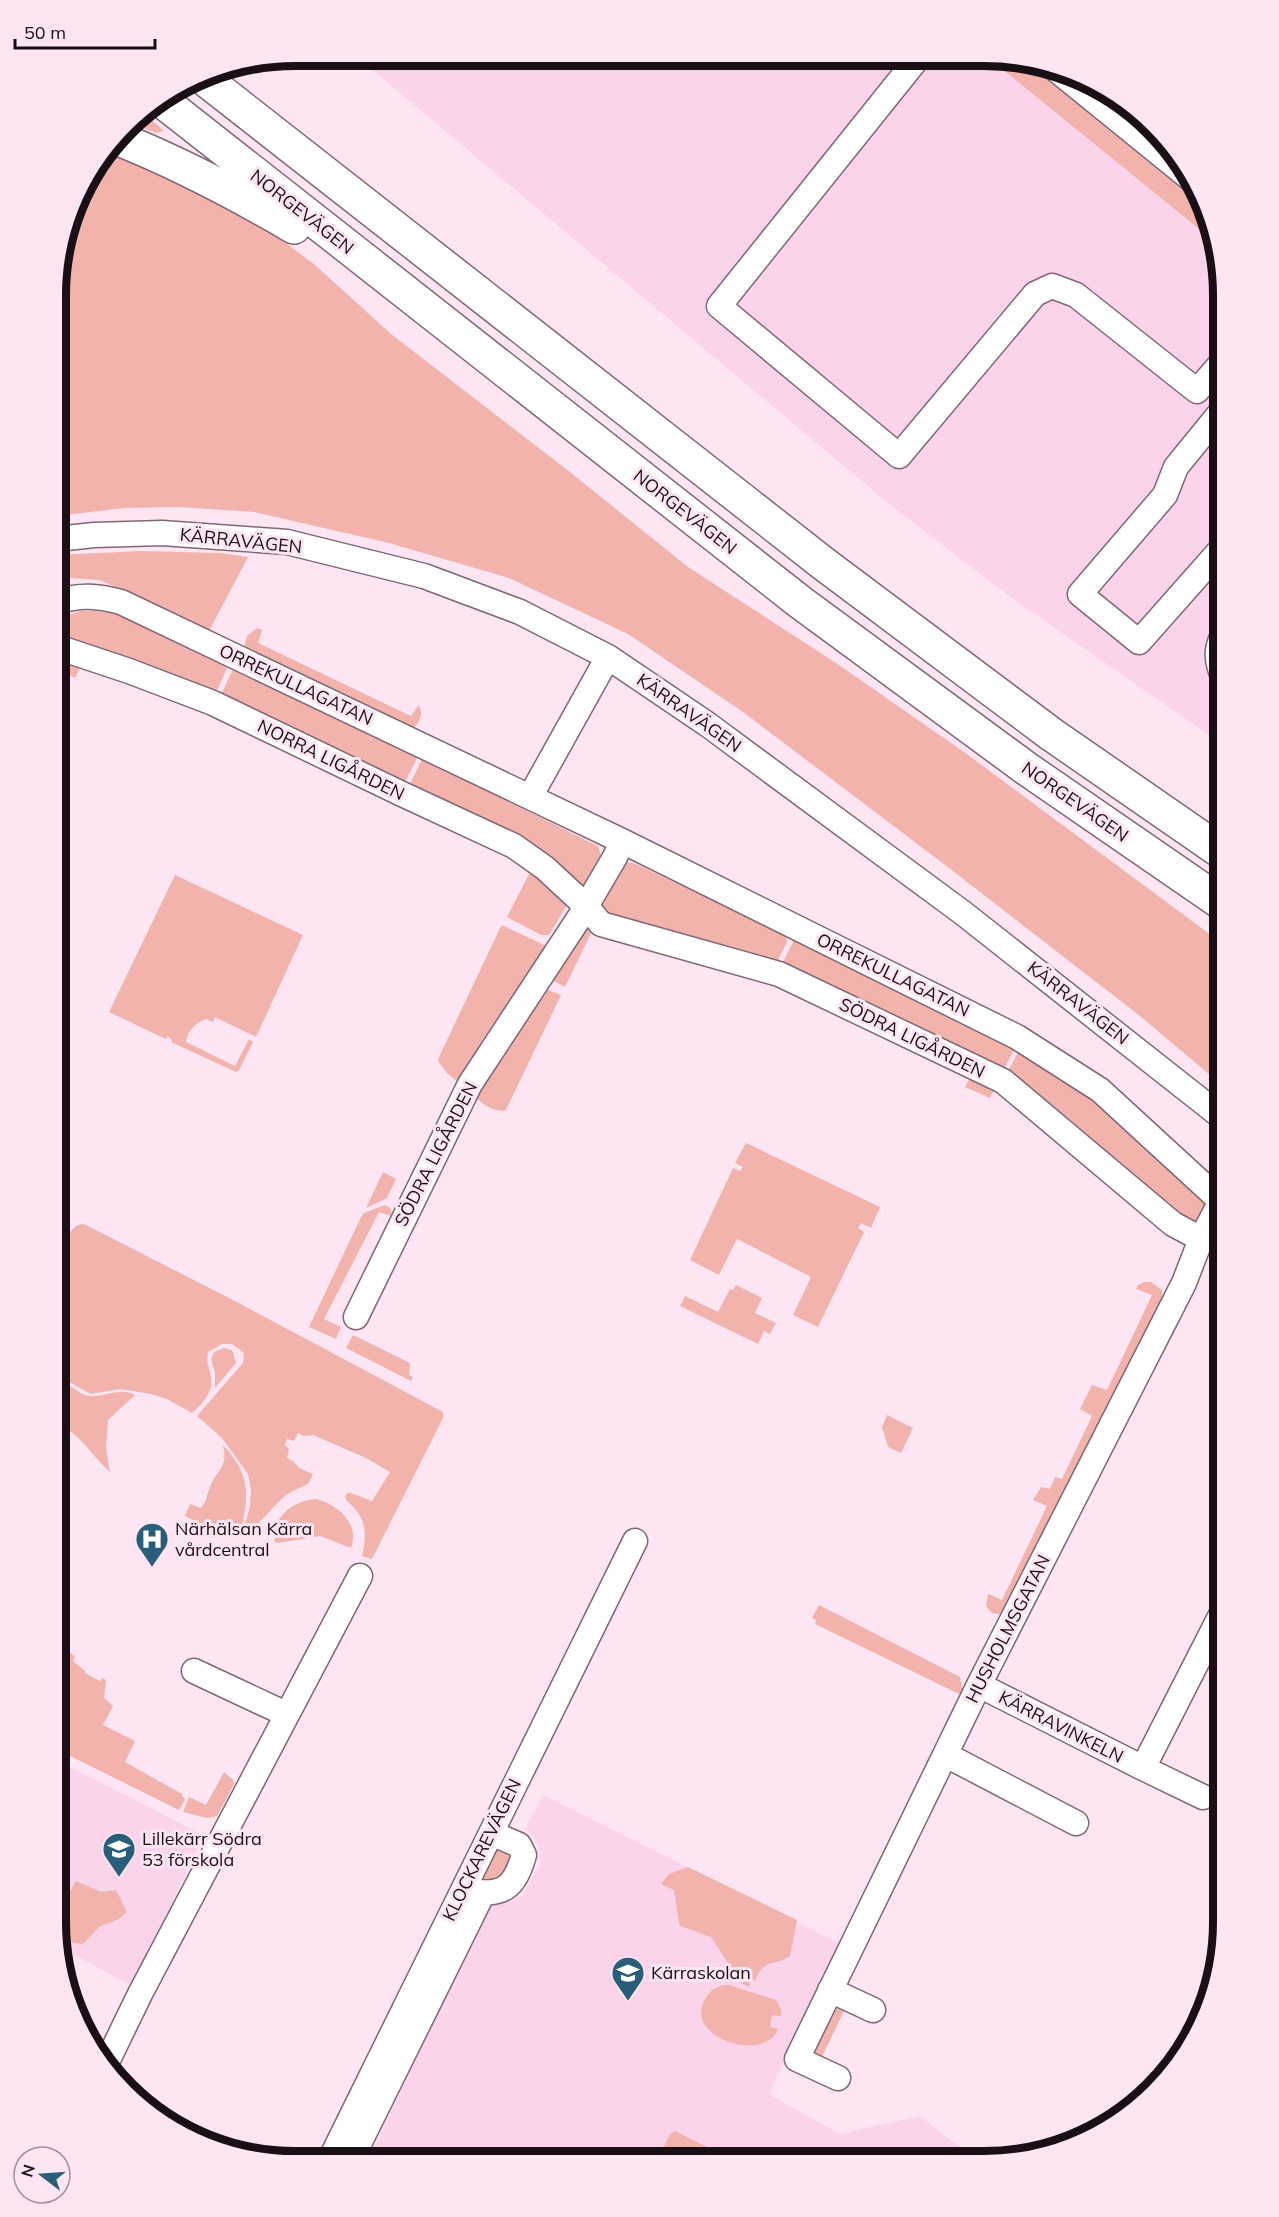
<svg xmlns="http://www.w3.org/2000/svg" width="1279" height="2217" font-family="Mulish,sans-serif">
<rect width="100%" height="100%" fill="#fee5f3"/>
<path fill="#fbd4eb" d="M 356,56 L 1030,60 L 1089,80 L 1142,115 L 1183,162 L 1211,218 L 1223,295 L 1223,745 L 1013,599 L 889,504 Z
M 56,1760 L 204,1835 L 132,1986 L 60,1947 L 56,1922 Z
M 543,1795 L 842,1945 L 769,2094 L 840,2134 L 920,2116 L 978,2161 L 368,2160 L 490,1905 L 510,1901 L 523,1895 L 540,1863 L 539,1849 L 534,1837 L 525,1829 Z"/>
<path fill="#f2b3ad" d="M 991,60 L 1023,60 L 1206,209 L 1211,218 L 1214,241 Z
M 142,112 L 164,131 L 156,133 L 131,123 Z
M 114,145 L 226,198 L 315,265 L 391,334 L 570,472 L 688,567 L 836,663 L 964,752 L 1223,944 L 1223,1086 L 1140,1016 L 949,868 L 743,712 L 628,634 L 509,578 L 389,543 L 254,512 L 179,507 L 124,508 L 57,516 L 58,264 L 80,189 Z
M 140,551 L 220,553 L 248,557 L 209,631 L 140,597 L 99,580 L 70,578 L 57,582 L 57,555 Z
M 81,611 L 96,611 L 119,614 L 228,666 L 215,695 L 57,644 L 57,618 Z
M 257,628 L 262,630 L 258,643 L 411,716 L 418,706 L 420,707 C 423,716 419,724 412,729 L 244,648 L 247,636 Z
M 57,651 L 84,660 L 75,678 L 57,669 Z
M 234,667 L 415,755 L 417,758 L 403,786 L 219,699 Z
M 422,759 L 598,846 L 602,859 L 586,890 L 408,788 Z
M 627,862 L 636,864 L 786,936 L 787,942 L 776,964 L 605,922 L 599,909 L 621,869 Z
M 532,868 L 570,900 L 549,935 L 541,935 L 507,917 Z
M 175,875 L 303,935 L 256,1037 L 215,1017 L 213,1022 L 206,1019 C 194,1024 188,1030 186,1042 L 235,1066 L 249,1039 L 253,1042 L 239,1070 L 236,1072 L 171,1042 L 172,1040 L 168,1036 L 166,1039 L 109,1012 Z
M 501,926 L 504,926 L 544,945 L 547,949 L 458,1082 L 447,1073 L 438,1061 L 439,1057 Z
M 588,927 L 594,927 L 565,987 L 554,981 L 553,978 Z
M 794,940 L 1015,1048 L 1000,1077 L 780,968 Z
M 546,989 L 561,995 L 506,1110 C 496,1113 481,1105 476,1096 Z
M 1018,1052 L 1067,1082 L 1116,1119 L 1204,1200 L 1205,1206 L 1196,1229 L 1006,1075 Z
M 57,1057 L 68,1074 L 57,1098 Z
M 973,1072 L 996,1086 L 990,1098 L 965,1087 Z
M 746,1143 L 880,1207 L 871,1228 L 861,1223 L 858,1228 L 864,1232 L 818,1327 L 793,1315 L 811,1277 L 737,1239 L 719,1275 L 690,1260 L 733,1168 L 740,1171 L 743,1167 L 735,1163 Z
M 383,1172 L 396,1179 L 387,1198 L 366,1208 Z
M 385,1205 L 390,1208 L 392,1216 L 379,1212 L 324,1319 L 341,1327 L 336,1339 L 309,1327 L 361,1217 L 364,1213 Z
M 84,1224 L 233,1300 L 443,1412 L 443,1418 L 373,1557 L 371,1559 L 362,1556 C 366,1538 368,1523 354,1508 C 350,1503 347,1502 345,1497 L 347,1493 L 351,1493 L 372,1501 L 390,1472 L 366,1458 L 313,1435 L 304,1436 L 298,1433 L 294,1441 L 287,1439 L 285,1445 L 289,1449 L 287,1458 L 293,1461 L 299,1468 L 313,1474 L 309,1483 C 301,1488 292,1490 285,1496 C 274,1505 266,1517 255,1526 C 234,1544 206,1526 185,1516 L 190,1504 L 201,1508 C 207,1501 206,1497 209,1490 C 215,1470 229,1469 223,1445 C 248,1472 250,1490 242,1526 L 246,1521 L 250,1506 L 251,1490 L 248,1474 L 222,1438 L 197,1416 L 243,1363 L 244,1353 L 232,1344 L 222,1344 L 208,1352 C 206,1362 209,1367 211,1376 C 214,1392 203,1403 192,1413 L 167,1399 L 151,1394 L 120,1389 L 91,1394 L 69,1382 L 56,1382 C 56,1355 46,1225 84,1224 Z
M 1144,1282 L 1151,1282 L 1162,1290 L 1162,1300 L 1074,1480 L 1003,1615 L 992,1613 L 986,1606 L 988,1594 L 1002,1600 L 1047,1506 L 1033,1500 L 1041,1487 L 1050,1489 L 1055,1477 L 1062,1479 L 1092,1416 L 1080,1409 L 1092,1385 L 1107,1390 L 1152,1295 L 1136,1289 L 1138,1285 Z
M 736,1285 L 762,1298 L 755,1313 L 776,1323 L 770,1334 L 764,1331 L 758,1344 L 680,1306 L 685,1296 L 718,1312 L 730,1289 L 733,1290 Z
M 353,1335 L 410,1363 L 409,1375 L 413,1377 L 411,1381 L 346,1348 Z
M 224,1348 L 232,1350 L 236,1363 L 215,1388 L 215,1373 L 211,1359 L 214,1352 Z
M 60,1384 C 72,1383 79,1396 91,1396 C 107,1397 120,1387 135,1395 L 108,1420 L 106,1447 L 110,1472 C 91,1455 81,1434 56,1423 L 56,1386 Z
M 887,1415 L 913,1428 L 901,1453 L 888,1447 L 882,1427 Z
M 316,1499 C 338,1505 360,1523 351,1548 L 320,1536 L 278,1543 L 275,1542 C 272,1516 293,1501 316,1499 Z
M 819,1605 L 960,1677 L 963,1694 L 959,1694 L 815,1624 L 816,1620 L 812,1618 Z
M 56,1634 L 64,1647 L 75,1657 L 73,1661 L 85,1671 L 85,1673 L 100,1681 L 102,1678 L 106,1680 L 104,1698 L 113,1706 L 103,1725 L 135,1741 L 125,1762 L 182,1794 L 185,1800 L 179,1810 L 56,1749 Z
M 224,1772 L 233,1780 L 234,1784 L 217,1816 L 207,1818 L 183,1812 L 189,1797 L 206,1805 Z
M 502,1847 L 513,1854 L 506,1876 L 483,1884 L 478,1876 L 491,1850 Z
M 688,1867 L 797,1920 L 790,1956 C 774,1967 763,1958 755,1981 L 748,1976 L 746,1979 L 750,1984 L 749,1987 L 742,1984 L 711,1937 L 680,1926 L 679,1923 L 674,1890 L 661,1884 L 669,1874 Z
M 76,1881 L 101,1892 L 116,1890 L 127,1912 L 119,1919 L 99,1927 L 83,1944 C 72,1944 59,1941 57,1929 L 64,1919 L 65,1901 Z
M 724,1985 L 729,1985 L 776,2000 L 781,2009 L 781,2016 L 772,2015 L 770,2027 L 778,2029 C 766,2064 682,2038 705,1999 C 710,1991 715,1987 724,1985 Z
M 839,2008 L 845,2009 L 819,2063 L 813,2062 L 812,2048 L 832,2011 Z
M 675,2131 L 705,2146 L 707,2151 L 702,2161 L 657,2161 L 670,2134 Z"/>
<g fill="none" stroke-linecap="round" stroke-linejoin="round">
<g stroke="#816676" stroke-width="27">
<path id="minor" d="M 917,59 L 719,306 L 899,456 L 1035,294 L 1052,286 L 1076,295 L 1197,391 L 1223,361
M 1054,68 L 1192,180
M 1220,413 L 1176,467 L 1165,495 L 1080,594 L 1139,642 L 1223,547
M 57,539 L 94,535 L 162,533 L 287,542 L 424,576 L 520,612 L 608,657 L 707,724 L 963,913 L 1223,1118
M 57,602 C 80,594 98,596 121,602 L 622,841 L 1017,1037 L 1100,1090 L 1223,1203
M 57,647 L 129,671 L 213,703 L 402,794 L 514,846 L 545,868 L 586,906 L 601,924 L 779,974 L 1003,1081 L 1173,1224 L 1201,1239
M 1223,677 C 1217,661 1215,651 1223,635
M 530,797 L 608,657
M 356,1317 L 470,1084 L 581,915 L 615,857 L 622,841
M 194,1671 L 286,1714
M 979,1685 L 1143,1768 L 1203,1797
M 946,1755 L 1076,1823
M 1143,1768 L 1223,1611
M 468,1891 C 503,1896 514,1889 524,1855 L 519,1845 L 491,1833
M 830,1990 L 873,2010
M 105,2066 L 140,1994 L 360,1576
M 838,2078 L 797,2059 L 979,1685 L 1184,1283 L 1201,1239 L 1221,1201
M 330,2160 L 635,1541
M 351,2160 L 483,1893"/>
</g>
<g stroke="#816676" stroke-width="36">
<path id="highway" d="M 201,76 L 824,564 L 1051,734 L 1223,853
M 161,100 L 800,602 L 1027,769 L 1223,904
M 119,139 C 181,164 236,193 294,227"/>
</g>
<use href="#minor" stroke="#fff" stroke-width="24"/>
<use href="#highway" stroke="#fff" stroke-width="33"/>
</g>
<defs>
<g id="hospital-pin" transform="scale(1.725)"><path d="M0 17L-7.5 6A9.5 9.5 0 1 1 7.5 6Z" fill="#295e7a" stroke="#fee5f3"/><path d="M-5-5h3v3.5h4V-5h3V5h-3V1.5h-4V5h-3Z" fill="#fff"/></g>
<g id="school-pin" transform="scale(1.725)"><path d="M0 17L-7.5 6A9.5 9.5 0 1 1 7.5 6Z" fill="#295e7a" stroke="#fee5f3"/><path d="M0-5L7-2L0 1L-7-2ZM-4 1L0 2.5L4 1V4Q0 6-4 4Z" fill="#fff"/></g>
</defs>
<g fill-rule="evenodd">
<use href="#hospital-pin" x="152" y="1539"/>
<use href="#school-pin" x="119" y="1849"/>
<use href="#school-pin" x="628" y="1973"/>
</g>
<g text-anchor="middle" stroke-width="6" stroke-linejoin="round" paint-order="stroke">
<g font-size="18" fill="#190f15" stroke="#fee5f3">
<text transform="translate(302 212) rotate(38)" y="6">NORGEVÄGEN</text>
<text transform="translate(685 512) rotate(38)" y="6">NORGEVÄGEN</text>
<text transform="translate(241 541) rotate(6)" y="6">KÄRRAVÄGEN</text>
<text transform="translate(296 685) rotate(25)" y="6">ORREKULLAGATAN</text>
<text transform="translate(689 713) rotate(35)" y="6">KÄRRAVÄGEN</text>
<text transform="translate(331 760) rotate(26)" y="6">NORRA LIGÅRDEN</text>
<text transform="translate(1075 802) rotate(35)" y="6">NORGEVÄGEN</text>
<text transform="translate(893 975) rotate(26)" y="6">ORREKULLAGATAN</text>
<text transform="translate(1078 1003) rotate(38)" y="6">KÄRRAVÄGEN</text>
<text transform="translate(912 1038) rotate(26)" y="6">SÖDRA LIGÅRDEN</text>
<text transform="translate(436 1154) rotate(-63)" y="6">SÖDRA LIGÅRDEN</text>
<text transform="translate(1008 1629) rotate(-63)" y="6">HUSHOLMSGATAN</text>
<text transform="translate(1061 1727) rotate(27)" y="6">KÄRRAVINKELN</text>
<text transform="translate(482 1850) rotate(-64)" y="6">KLOCKAREVÄGEN</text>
</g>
<g font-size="18" fill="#190f15" stroke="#fee5f3" text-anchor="start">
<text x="175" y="1535">Närhälsan Kärra<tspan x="175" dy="21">vårdcentral</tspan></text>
<text x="142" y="1845">Lillekärr Södra<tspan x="142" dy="21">53 förskola</tspan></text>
<text x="651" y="1979">Kärraskolan</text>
</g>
</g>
<path d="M0 0H1279V2217H0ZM295 66H984A229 229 0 0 1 1213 295V1922A229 229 0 0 1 984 2151H295A229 229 0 0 1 66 1922V295A229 229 0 0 1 295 66Z" fill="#fee5f3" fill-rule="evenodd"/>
<path fill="none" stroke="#190f15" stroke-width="8" d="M295 66H984A229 229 0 0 1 1213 295V1922A229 229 0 0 1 984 2151H295A229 229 0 0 1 66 1922V295A229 229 0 0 1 295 66Z"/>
<g transform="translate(42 2175) rotate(287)"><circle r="28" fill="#fee5f3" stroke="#a28f9a" stroke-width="1.5"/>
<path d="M0-4.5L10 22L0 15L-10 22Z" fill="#295e7a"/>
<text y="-9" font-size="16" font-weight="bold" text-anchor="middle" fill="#190f15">N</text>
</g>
<path d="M15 39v9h140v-9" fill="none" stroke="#190f15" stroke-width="3"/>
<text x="24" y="39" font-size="18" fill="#190f15" stroke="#fee5f3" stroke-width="4.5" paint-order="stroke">50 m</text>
</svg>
